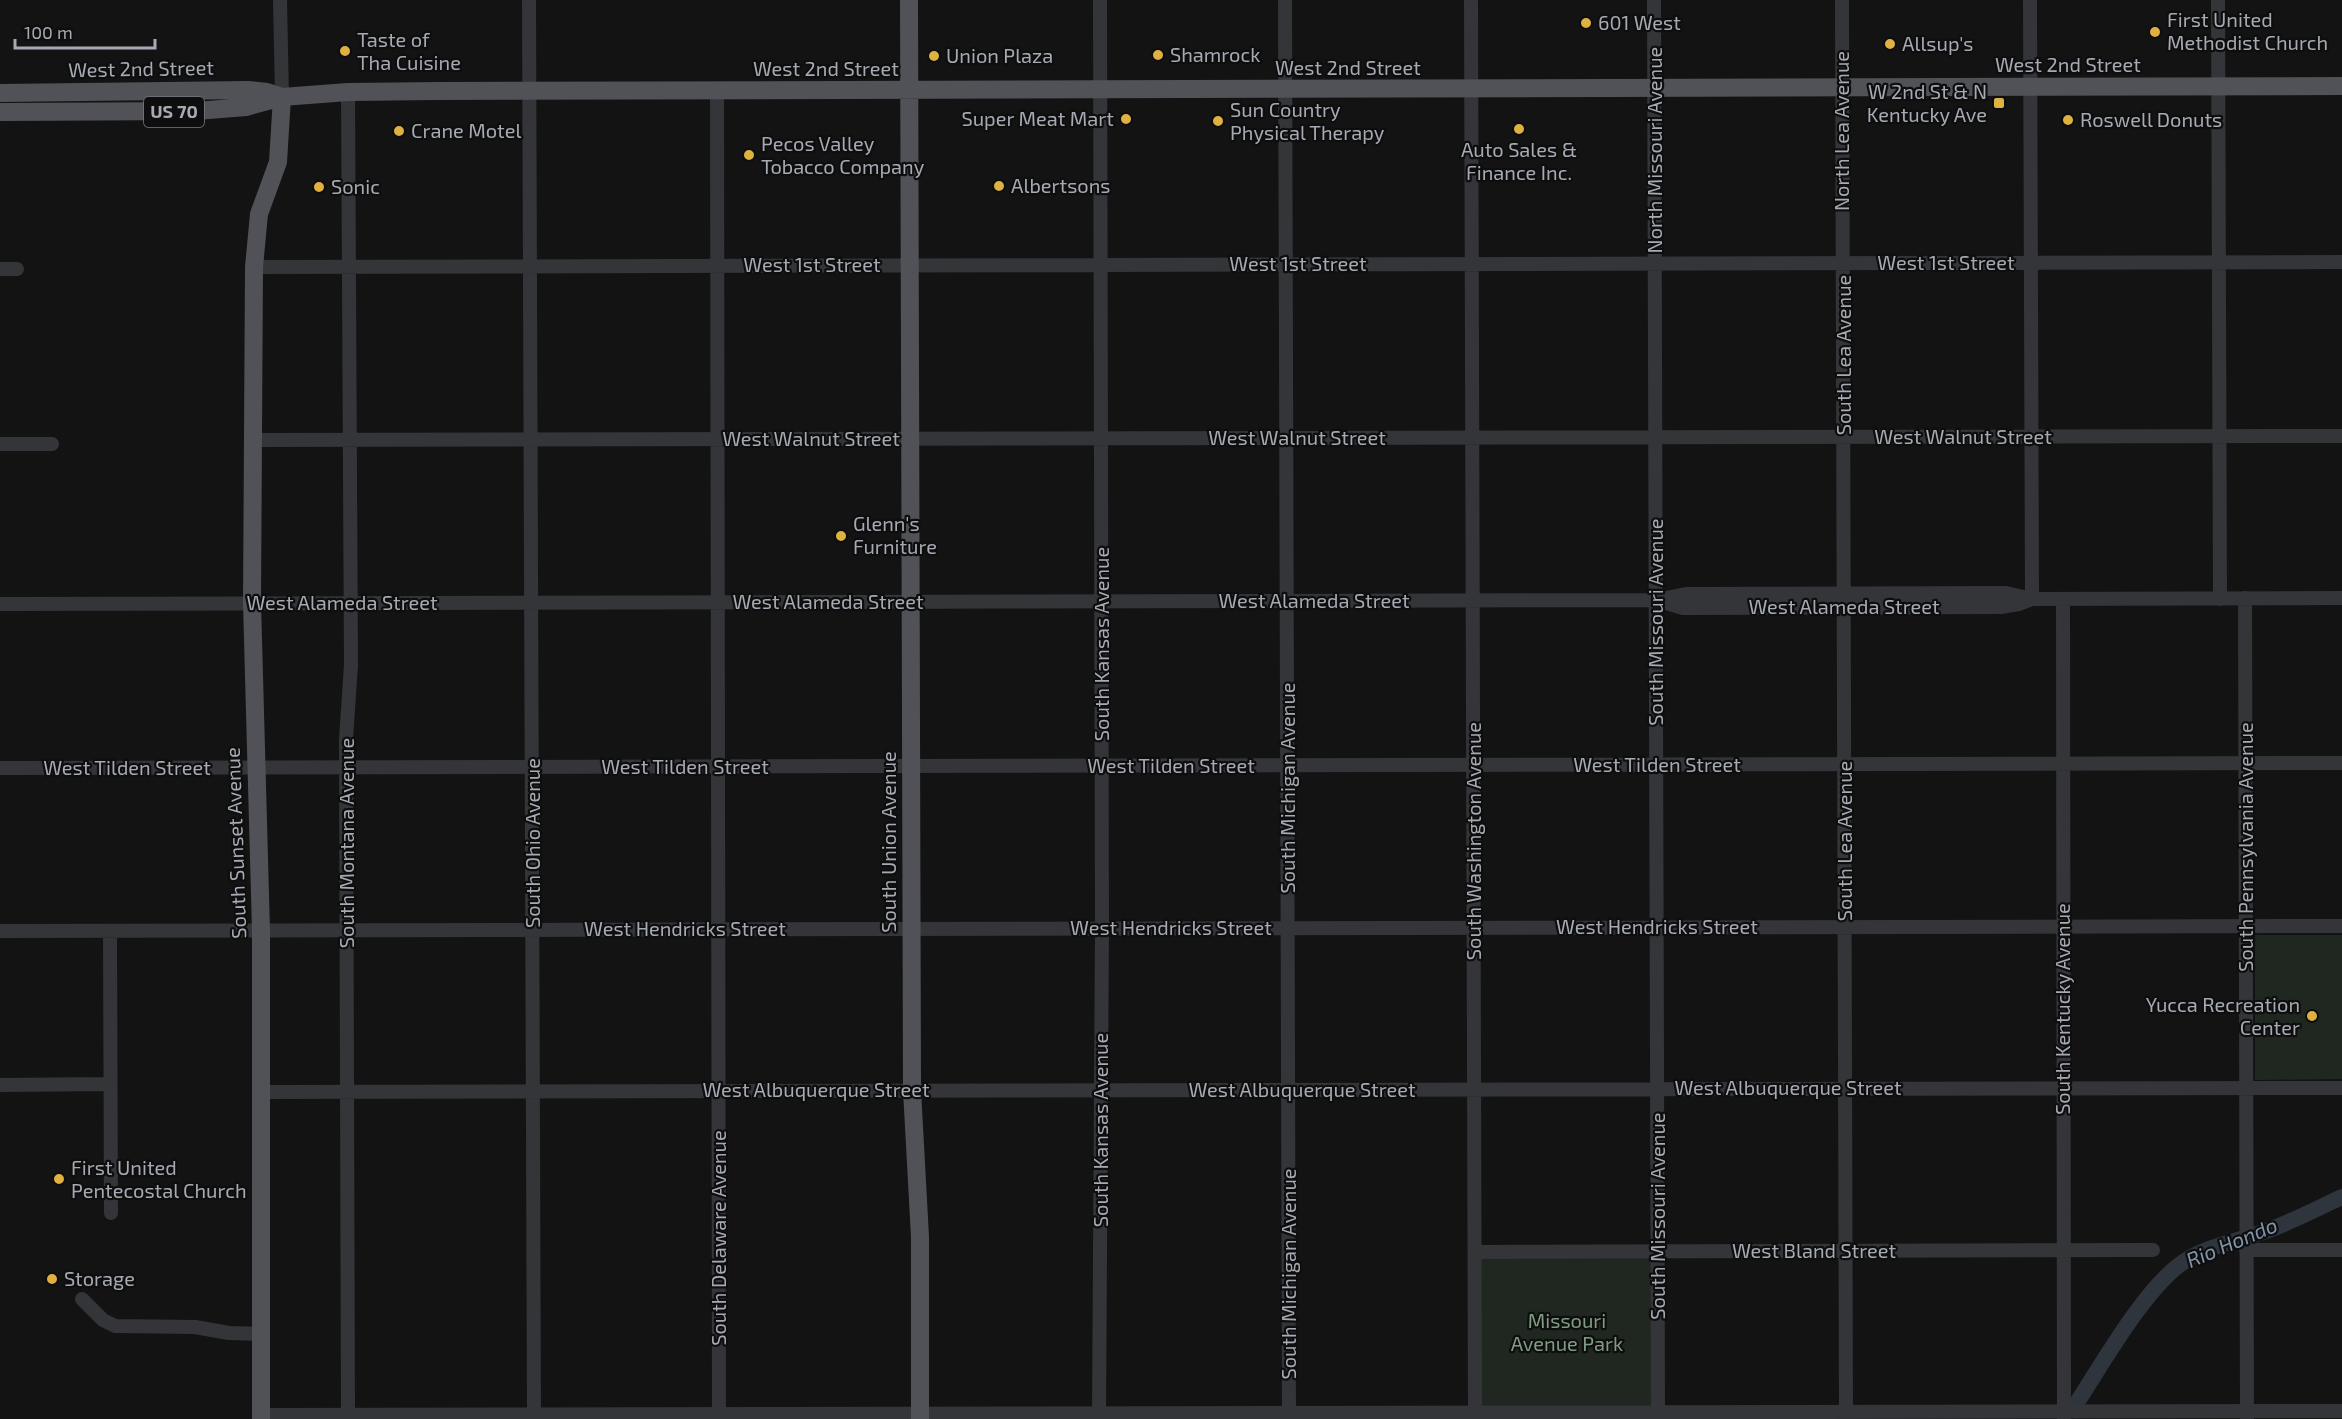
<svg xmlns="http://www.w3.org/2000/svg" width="2342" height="1419" font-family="'Exo 2',sans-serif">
<rect width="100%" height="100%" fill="#131314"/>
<path fill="#202721" d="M 2255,935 L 2342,935 L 2342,1079 L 2255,1080 Z
M 1475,1252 L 1658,1252 L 1658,1413 L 1475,1413 Z"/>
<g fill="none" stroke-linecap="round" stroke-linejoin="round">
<path stroke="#2e353c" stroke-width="16" d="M 2078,1401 C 2104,1361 2144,1290 2182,1263 C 2205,1246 2236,1242 2263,1232 C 2290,1223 2316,1209 2342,1197"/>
<path stroke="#343539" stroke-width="14" d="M 280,0 L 282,97
M 529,0 L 534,1419
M 1285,0 L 1289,1419
M 1471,0 L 1475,1419
M 1654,0 L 1658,1413
M 1842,0 L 1846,1419
M 2030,0 L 2032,599
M 2218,0 L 2220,599
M 717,91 L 719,1419
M 254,267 L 2342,262
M 0,269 L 17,269
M 253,440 L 2342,436
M 0,444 L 52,444
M 2245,598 L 2247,1419
M 2063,599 L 2064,1419
M 1656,600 L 1683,608 L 2001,607 L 2019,604 L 2032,599
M 0,604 L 1656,600 L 1686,594 L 2006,593 L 2032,599 L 2342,598
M 0,768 L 2342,763
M 0,931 L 2342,926
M 110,931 L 111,1213
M 0,1085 L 110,1084
M 262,1092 L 2342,1088
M 2246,1250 L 2342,1250
M 1475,1252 L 2153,1250
M 82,1299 L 103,1320 L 115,1326 L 195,1327 L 229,1333 L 261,1334
M 261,1415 L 2342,1411
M 348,1419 L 346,739 L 351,665 L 348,92
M 1099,1419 L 1102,928 L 1100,0"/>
<path stroke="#515258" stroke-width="18" d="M 909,0 L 912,1090 L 920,1237 L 920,1419
M 0,93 L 248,90 L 267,92 L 282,97
M 0,112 L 196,111 L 246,107 L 282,97 L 348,92 L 439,91 L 2342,86
M 261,1419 L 261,931 L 252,603 L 254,267 L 259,214 L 278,162 L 282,97"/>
</g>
<g fill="#dfb141" stroke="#0e0e0f" stroke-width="2">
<circle cx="1586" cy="23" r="6"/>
<circle cx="2155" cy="32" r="6"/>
<circle cx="1890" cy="44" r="6"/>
<circle cx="345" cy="51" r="6"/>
<circle cx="1158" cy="55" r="6"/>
<circle cx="934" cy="56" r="6"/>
<rect x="1993" y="97" width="12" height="12" rx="3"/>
<circle cx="1126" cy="119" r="6"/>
<circle cx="2068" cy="120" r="6"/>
<circle cx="1218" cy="121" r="6"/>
<circle cx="1519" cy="129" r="6"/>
<circle cx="399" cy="131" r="6"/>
<circle cx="749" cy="155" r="6"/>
<circle cx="999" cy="186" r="6"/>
<circle cx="319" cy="187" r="6"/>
<circle cx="841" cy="536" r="6"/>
<circle cx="2312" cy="1016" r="6"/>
<circle cx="59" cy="1179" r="6"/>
<circle cx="52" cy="1279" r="6"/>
</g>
<g text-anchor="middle" stroke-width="4.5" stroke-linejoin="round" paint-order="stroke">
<rect fill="#0e0e0f" stroke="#787b82" stroke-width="1.5" x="144" y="97" width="60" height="30" rx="4.5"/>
<g font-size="18" font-weight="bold" fill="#a6aab3">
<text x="174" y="118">US 70</text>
</g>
<g font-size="20" fill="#a6aab3" stroke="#0e0e0f" text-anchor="start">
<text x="2167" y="27">First United<tspan x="2167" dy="23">Methodist Church</tspan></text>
<text x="1598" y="30">601 West</text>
<text x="357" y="47">Taste of<tspan x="357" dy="23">Tha Cuisine</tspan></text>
<text x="1902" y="51">Allsup's</text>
<text x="1170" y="62">Shamrock</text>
<text x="946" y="63">Union Plaza</text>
<text x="1987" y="99" text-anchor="end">W 2nd St &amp; N<tspan x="1987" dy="23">Kentucky Ave</tspan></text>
<text x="1230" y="117">Sun Country<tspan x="1230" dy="23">Physical Therapy</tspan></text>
<text x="1114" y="126" text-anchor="end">Super Meat Mart</text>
<text x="2080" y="127">Roswell Donuts</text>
<text x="411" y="138">Crane Motel</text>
<text x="761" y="151">Pecos Valley<tspan x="761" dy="23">Tobacco Company</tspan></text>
<text x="1519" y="157" text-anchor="middle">Auto Sales &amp;<tspan x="1519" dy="23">Finance Inc.</tspan></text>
<text x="1011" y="193">Albertsons</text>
<text x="331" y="194">Sonic</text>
<text x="853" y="531">Glenn's<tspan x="853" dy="23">Furniture</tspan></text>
<text x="2300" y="1012" text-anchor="end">Yucca Recreation<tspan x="2300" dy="23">Center</tspan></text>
<text x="71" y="1175">First United<tspan x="71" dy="23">Pentecostal Church</tspan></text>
<text x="64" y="1286">Storage</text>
</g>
<g font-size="20" fill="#a6aab3" stroke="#0e0e0f">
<text x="2068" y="72">West 2nd Street</text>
<text x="1348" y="75">West 2nd Street</text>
<text transform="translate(141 69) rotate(-1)" y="7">West 2nd Street</text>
<text x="826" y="76">West 2nd Street</text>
<text transform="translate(1842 131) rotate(-90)" y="7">North Lea Avenue</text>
<text transform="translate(1655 150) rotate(-90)" y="7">North Missouri Avenue</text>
<text x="1946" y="270">West 1st Street</text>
<text x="1298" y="271">West 1st Street</text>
<text x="812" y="272">West 1st Street</text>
<text transform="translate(1844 355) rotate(-90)" y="7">South Lea Avenue</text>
<text x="1963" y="444">West Walnut Street</text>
<text x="1297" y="445">West Walnut Street</text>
<text x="811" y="446">West Walnut Street</text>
<text x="1314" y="608">West Alameda Street</text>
<text x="828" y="609">West Alameda Street</text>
<text x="342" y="610">West Alameda Street</text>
<text x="1844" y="614">West Alameda Street</text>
<text transform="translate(1656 622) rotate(-90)" y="7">South Missouri Avenue</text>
<text transform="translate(1102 644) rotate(-90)" y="7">South Kansas Avenue</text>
<text x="1657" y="772">West Tilden Street</text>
<text x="1171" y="773">West Tilden Street</text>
<text x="685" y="774">West Tilden Street</text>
<text x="127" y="775">West Tilden Street</text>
<text transform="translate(1288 788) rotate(-90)" y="7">South Michigan Avenue</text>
<text transform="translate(1474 841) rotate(-90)" y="7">South Washington Avenue</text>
<text transform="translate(1845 841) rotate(-90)" y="7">South Lea Avenue</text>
<text transform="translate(889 842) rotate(-90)" y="7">South Union Avenue</text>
<text transform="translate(236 843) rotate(-92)" y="7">South Sunset Avenue</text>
<text transform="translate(347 843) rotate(-90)" y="7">South Montana Avenue</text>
<text transform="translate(533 843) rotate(-90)" y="7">South Ohio Avenue</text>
<text transform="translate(2246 847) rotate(-90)" y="7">South Pennsylvania Avenue</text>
<text x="1657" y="934">West Hendricks Street</text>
<text x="1171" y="935">West Hendricks Street</text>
<text x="685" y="936">West Hendricks Street</text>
<text transform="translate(2063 1009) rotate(-90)" y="7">South Kentucky Avenue</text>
<text x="1788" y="1095">West Albuquerque Street</text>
<text x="816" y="1097">West Albuquerque Street</text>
<text x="1302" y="1097">West Albuquerque Street</text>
<text transform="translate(1101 1130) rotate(-90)" y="7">South Kansas Avenue</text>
<text transform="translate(1658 1216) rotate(-90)" y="7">South Missouri Avenue</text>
<text transform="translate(719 1238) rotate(-90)" y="7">South Delaware Avenue</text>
<text x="1814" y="1258">West Bland Street</text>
<text transform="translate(1289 1274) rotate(-90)" y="7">South Michigan Avenue</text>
</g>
<g font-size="20" fill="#7f9d82" stroke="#0e0e0f">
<text x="1567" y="1328">Missouri<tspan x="1567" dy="23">Avenue Park</tspan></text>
</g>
<g font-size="21" font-style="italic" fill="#8095ab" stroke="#0e0e0f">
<text transform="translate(2232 1243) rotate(-23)" y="7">Rio Hondo</text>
</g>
</g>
<path d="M15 39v9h140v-9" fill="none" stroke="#a6aab3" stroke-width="3"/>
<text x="24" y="39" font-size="18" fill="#a6aab3" stroke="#0e0e0f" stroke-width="4.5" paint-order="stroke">100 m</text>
</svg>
